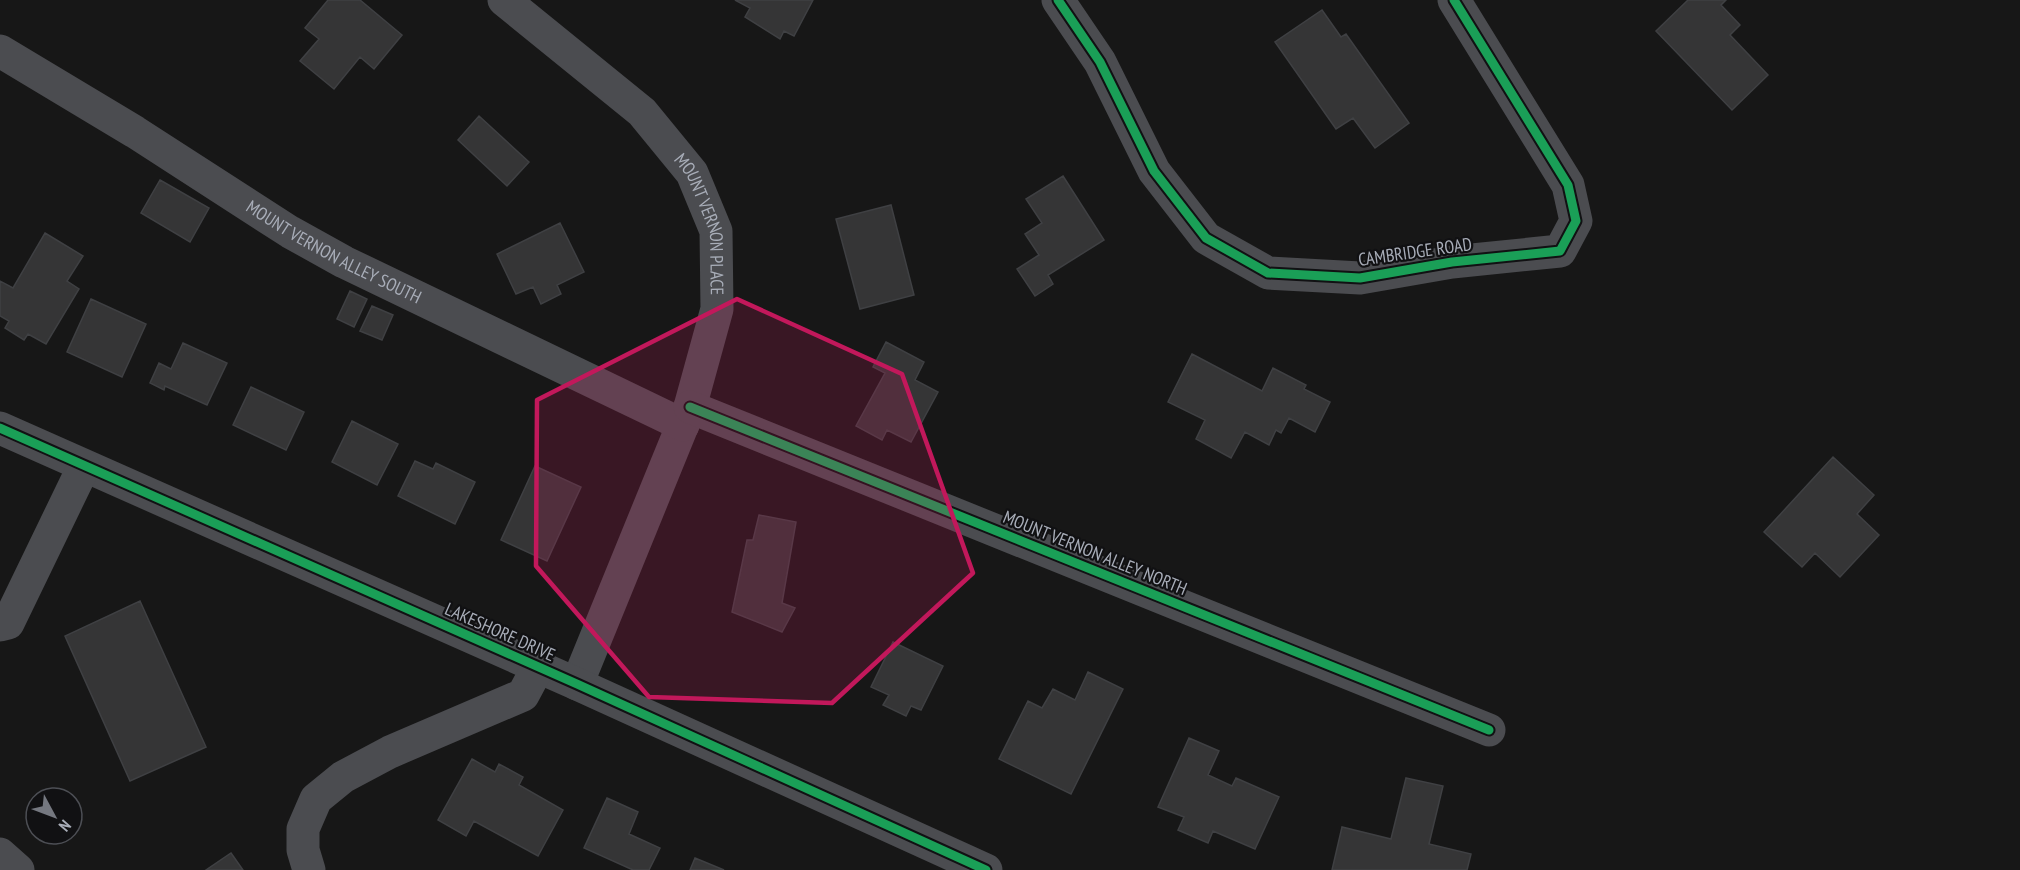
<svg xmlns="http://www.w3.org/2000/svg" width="2020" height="870" font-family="'PT Sans Narrow',sans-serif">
<rect width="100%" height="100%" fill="#171717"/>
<path fill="#353536" stroke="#3f4043" stroke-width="1.5" d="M 328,0 L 360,0 L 402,35 L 374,69 L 360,57 L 334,89 L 300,61 L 319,39 L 305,28 Z
M 735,0 L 813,0 L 794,36 L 784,31 L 780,39 L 745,17 L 750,8 Z
M 1688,0 L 1726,0 L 1721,5 L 1740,25 L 1730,35 L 1768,75 L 1732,110 L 1656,31 Z
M 1322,10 L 1341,37 L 1346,34 L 1409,123 L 1375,148 L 1353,118 L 1336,129 L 1275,42 Z
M 479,116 L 529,162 L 507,186 L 458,140 Z
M 1063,176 L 1104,240 L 1048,275 L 1053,284 L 1035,296 L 1017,269 L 1039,255 L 1025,234 L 1042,223 L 1026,199 Z
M 160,180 L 209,208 L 190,242 L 141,213 Z
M 891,205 L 914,295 L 860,309 L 836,219 Z
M 560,223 L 584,272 L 557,285 L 561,294 L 541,304 L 533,287 L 516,294 L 497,254 Z
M 45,233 L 83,256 L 67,281 L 79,289 L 46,344 L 28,334 L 24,340 L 5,328 L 9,321 L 0,316 L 0,281 L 13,288 Z
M 350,291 L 367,299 L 354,327 L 337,319 Z
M 91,299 L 146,324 L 122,377 L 67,352 Z
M 372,306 L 393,315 L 382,340 L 360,331 Z
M 886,342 L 924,362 L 915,380 L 938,392 L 911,442 L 887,430 L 882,440 L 856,426 L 885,373 L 873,367 Z
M 183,343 L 227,363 L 207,405 L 165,386 L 164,390 L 150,383 L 159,363 L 171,369 Z
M 1192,354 L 1262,391 L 1273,368 L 1306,385 L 1304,389 L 1330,402 L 1315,432 L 1289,418 L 1281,433 L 1276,430 L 1269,445 L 1245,432 L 1231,458 L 1196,439 L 1205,420 L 1168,402 Z
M 251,387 L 304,412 L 286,450 L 233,425 Z
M 352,421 L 398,444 L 377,485 L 332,462 Z
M 1833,457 L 1874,495 L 1857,514 L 1879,535 L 1840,577 L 1815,553 L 1802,567 L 1764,532 Z
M 415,461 L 433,469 L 436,463 L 475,482 L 455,524 L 398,496 Z
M 535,466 L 581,487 L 547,561 L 501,540 Z
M 759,515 L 796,522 L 782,603 L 795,608 L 782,632 L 732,612 L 747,540 L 753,540 Z
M 140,601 L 206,747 L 130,781 L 65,636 Z
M 893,642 L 943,666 L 921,710 L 911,706 L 906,716 L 883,705 L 889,695 L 871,687 Z
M 1088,672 L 1123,689 L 1071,794 L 999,759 L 1028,701 L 1042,708 L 1053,689 L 1075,700 Z
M 1189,738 L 1219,751 L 1208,775 L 1232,786 L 1236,778 L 1279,797 L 1255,849 L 1213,831 L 1208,843 L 1178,830 L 1184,817 L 1158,807 Z
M 472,759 L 495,772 L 499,764 L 523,777 L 519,785 L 563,810 L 538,856 L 474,821 L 466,836 L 438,820 Z
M 1406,778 L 1443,786 L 1429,844 L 1471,854 L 1467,870 L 1332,870 L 1342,827 L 1391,839 Z
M 607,798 L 638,812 L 629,834 L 660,848 L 649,870 L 633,870 L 584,848 Z
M 231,853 L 243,870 L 206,870 Z
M 695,858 L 724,870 L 690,870 Z"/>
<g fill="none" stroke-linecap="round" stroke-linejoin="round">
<g stroke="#4b4c50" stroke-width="33">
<path id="s1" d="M 504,0 L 642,112 L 692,173 L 716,231 L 717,309 L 690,407 L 577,684"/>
<path d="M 1058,0 L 1100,62 L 1154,171 L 1206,238 L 1268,273 L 1360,278 L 1452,262 L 1560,251 L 1576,221 L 1568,185 L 1454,0"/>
<path id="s2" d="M 0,51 L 135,132 L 290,232 L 344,262 L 683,425"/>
<path d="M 690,407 L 1489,730"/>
<path d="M 0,428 L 577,684 L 986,870"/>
<path d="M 0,625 L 8,623 L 84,466"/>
<path d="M 0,854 L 18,870"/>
<path d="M 309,870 L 303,850 L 303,829 L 316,799 L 343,777 L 390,752 L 523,695 L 538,667"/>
</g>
<g stroke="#111113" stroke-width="13">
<path id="cycleway" d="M 1058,0 L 1100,62 L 1154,171 L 1206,238 L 1268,273 L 1360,278 L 1452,262 L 1560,251 L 1576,221 L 1568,185 L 1454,0
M 690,407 L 1489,730
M 0,428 L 577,684 L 986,870"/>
</g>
<use href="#cycleway" stroke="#1a9f57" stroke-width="9"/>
</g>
<path fill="#c2185b" fill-opacity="0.2" stroke="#c2185b" stroke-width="4.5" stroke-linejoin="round" d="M 737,299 L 902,374 L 973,573 L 832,703 L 649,697 L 536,566 L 537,400 Z"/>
<g text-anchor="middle" stroke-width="4.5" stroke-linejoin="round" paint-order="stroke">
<g font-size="18" fill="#a8adb8" stroke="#111113">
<text dy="6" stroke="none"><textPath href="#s1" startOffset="309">MOUNT VERNON PLACE</textPath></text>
<text dy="6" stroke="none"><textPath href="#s2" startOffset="390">MOUNT VERNON ALLEY SOUTH</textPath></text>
<text transform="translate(1415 252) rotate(-8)" y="6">CAMBRIDGE ROAD</text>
<text transform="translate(1095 553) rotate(22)" y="6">MOUNT VERNON ALLEY NORTH</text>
<text transform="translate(500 632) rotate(24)" y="6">LAKESHORE DRIVE</text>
</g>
</g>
<g transform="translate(54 816) rotate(131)"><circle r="28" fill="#111113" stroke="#4d4f55" stroke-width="1.5"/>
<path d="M0-4.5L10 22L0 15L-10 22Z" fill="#757880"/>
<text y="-9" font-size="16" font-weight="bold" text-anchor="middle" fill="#a8adb8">N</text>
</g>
</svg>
